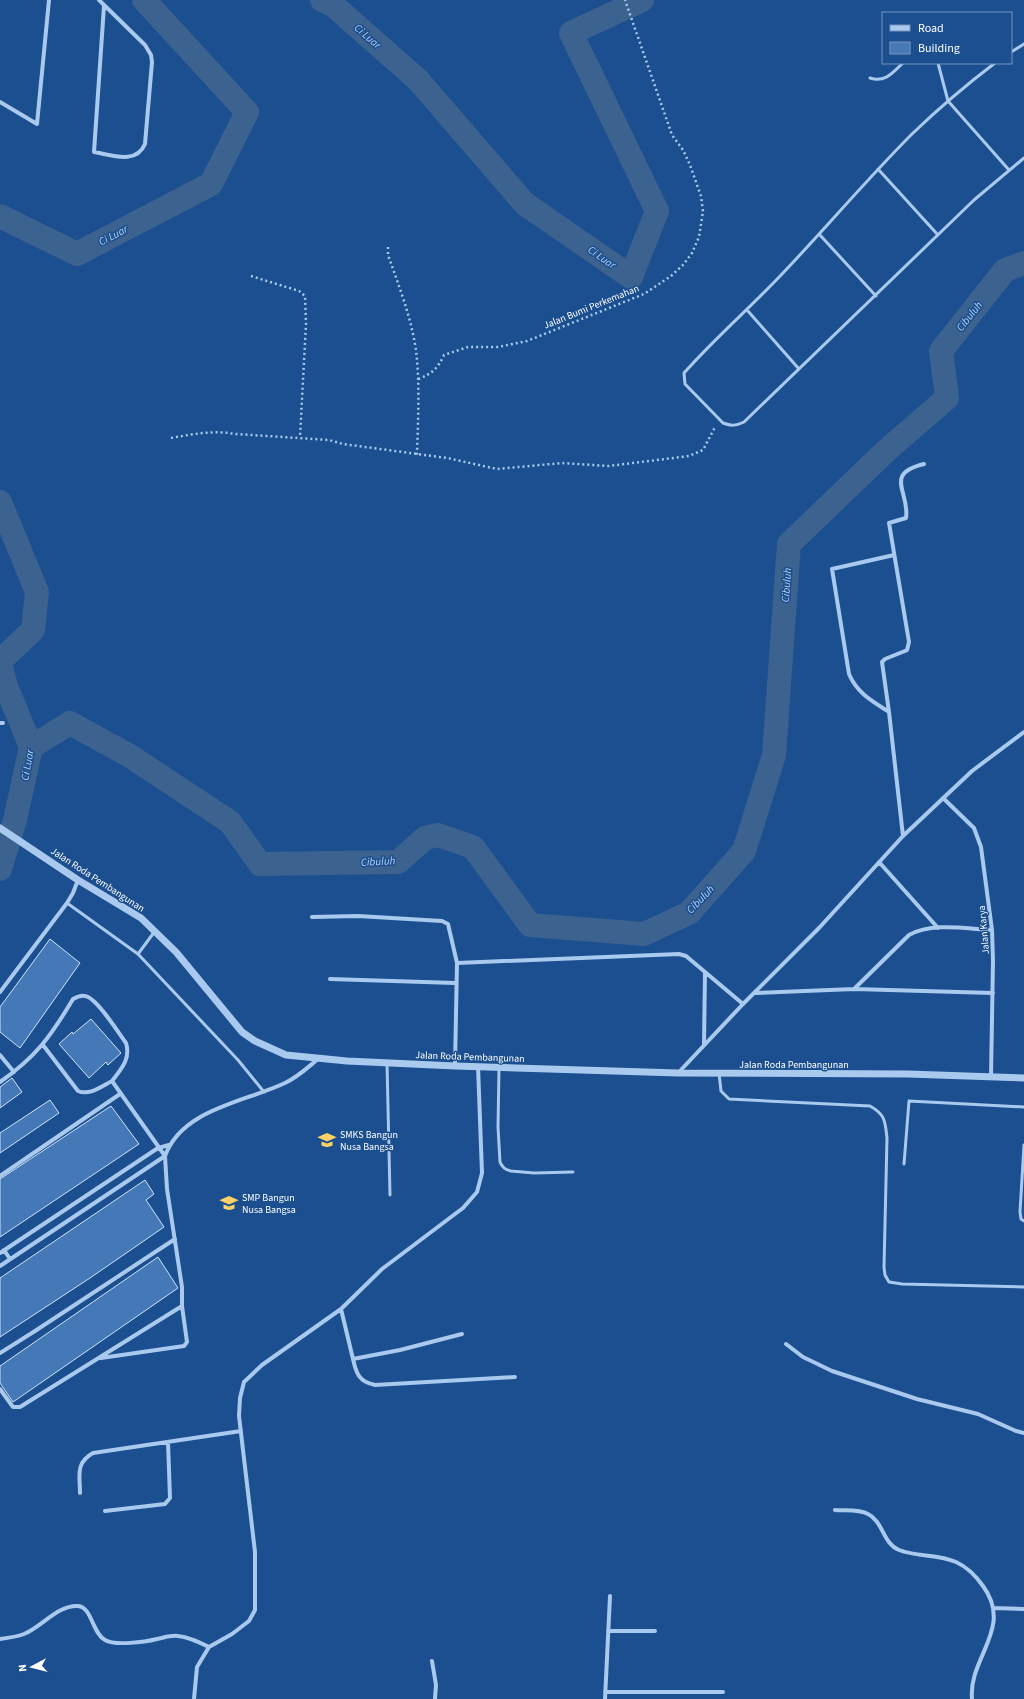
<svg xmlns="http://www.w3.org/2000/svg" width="1024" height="1699" font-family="'Source Sans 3',sans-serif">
<rect width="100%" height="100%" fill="#1b4f8f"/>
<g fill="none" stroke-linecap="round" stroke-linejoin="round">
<path stroke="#3c6290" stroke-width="24" d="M 322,0 L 333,5 L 418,80 L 525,204 L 631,277 L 657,211 L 571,33 L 642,0
M 0,216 L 77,254 L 211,184 L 247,112 L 144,0
M 0,502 L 37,592 L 33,630 L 0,661
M 0,664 L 6,686 L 31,747 L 15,820 L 0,869
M 31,747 L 70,723 L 130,756 L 230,822 L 260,864 L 398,862 L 425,838 L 438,835 L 473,847 L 530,925 L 644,934 L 689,913 L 744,851 L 774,755 L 789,544 L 887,450 L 947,398 L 941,351 L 1005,270 L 1024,263"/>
</g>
<path fill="#4478b7" stroke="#cfe3fa" d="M 50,939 L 80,963 L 20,1048 L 0,1032 L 0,1007 Z
M 91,1019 L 121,1053 L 108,1065 L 106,1062 L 89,1078 L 59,1044 L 72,1032 L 73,1034 Z
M 12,1078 L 22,1092 L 0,1108 L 0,1087 Z
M 50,1100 L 59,1113 L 0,1153 L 0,1133 Z
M 111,1106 L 139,1144 L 0,1237 L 0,1179 Z
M 145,1180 L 154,1194 L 146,1200 L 164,1227 L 90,1278 L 0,1337 L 0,1278 Z
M 158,1257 L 178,1288 L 13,1402 L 0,1383 L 0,1366 Z"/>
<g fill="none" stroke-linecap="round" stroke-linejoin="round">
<path stroke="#a9c9ee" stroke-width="2.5" stroke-dasharray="2 3" stroke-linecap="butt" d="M 388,247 L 388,255 C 399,286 411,317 416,350 C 420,384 418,420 417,455
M 251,276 L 299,291 L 305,296 L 306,324 L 300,437
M 418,379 C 432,374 438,368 444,355 L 468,347 L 498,347 L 527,341 L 644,294 L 671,276 L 683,265 L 692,253 L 699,237 L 703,211 L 701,196 L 690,165 L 683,150 L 672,135 L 625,0
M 171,438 C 193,434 214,430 236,434 L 329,440 L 343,444 L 447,458 L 497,469 L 562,463 L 609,466 L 689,456 L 703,450 L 714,429 L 717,427"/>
<path stroke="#a9c9ee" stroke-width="3" d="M 1011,52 L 1024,44
M 938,63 L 948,101 L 1009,170
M 995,63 C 966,85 938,109 912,134 C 867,179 826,228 782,274 C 750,308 715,338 684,373 L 685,384 L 723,423 C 731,426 736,426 744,422 L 974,200 L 1024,158
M 870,78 C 885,83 892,73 903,63
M 878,169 L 938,235
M 819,234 L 876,296
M 747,310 L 799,369
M 67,903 L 138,954 L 238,1060 L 264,1092
M 138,954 L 155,931
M 387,1063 L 390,1195
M 499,1068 L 498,1127 L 500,1162 C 502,1167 505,1170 511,1171 L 534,1173 L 573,1172
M 719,1073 L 721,1091 L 729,1099 L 870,1106 C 886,1115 885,1122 887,1138 L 884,1267 L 885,1275 L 889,1282 L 902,1284 L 1024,1287
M 1024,1145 L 1020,1212 L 1021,1219 L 1024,1221
M 904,1164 L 909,1101 L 1024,1107"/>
<path stroke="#a9c9ee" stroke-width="4" d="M 99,0 L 145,45 L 151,55 L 152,62 L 145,144 C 136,165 112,155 94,152 L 104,6
M 0,102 L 37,124 L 49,0
M 894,555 L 832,569 L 849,674 C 857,693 872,701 889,712 L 903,836
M 889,712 L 882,662 L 885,659 L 905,651 L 907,650 L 909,642 L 889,523 L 906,518 C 910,492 883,474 924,464
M 0,723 L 3,723
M 943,798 L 974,828 L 981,847 L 992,930 L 993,961 L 991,1076
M 879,862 L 938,928
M 312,917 L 358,916 L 442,921 L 448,924 L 457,963 L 455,1066
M 457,963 L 679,954 L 686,956 L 743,1004
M 330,979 L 455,983
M 854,989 L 909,935 C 933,922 966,929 992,930
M 0,992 L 67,903 L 73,893 L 78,880
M 755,993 L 854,989 L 993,993
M 43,1045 L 78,1091 C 90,1096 102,1086 112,1081
M 704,1045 L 705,972
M 0,1055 L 14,1072
M 679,1072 L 743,1004 L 819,928 L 903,836 L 972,771 L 1024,732
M 0,1082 C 36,1057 51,1036 73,999 C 78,996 83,994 88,997 C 99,1002 118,1032 126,1043 C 131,1059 121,1069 112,1081 L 165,1156 L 167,1189 L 182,1287 L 182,1306 L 20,1407 L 13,1407 L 0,1389
M 0,1176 L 120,1094
M 4,1250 L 10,1259
M 0,1253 L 158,1148 L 169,1145
M 0,1266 L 165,1156 C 182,1109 245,1102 285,1083 C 298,1077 307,1068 318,1059
M 341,1309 L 353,1359 L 400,1350 L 462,1334
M 786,1344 L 803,1357 L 832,1371 L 917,1399 L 978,1414 L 1016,1431 L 1024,1433
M 0,1353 L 35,1331 L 175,1239
M 101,1358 L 184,1346 L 187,1342 L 182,1306
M 353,1359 C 356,1373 359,1382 375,1385 L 515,1377
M 80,1493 C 80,1476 75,1463 93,1453 L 241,1431
M 835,1510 C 845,1511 859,1509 868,1514 C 883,1521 883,1544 899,1550 C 917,1557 938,1554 956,1562 C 967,1567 976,1576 983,1586 C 1014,1628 968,1658 972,1699
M 105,1511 L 165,1504 L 170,1498 L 168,1442
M 993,1608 L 1024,1609
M 608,1631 L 655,1631
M 0,1639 C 8,1638 16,1637 24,1634 C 42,1627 57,1605 78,1606 C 92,1607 92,1633 105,1640 C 115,1646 145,1642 157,1639 C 163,1638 171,1635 178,1636 C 189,1637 199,1642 209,1647
M 432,1661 L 436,1685 L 435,1699
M 605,1692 L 723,1692
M 194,1699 L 197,1667 L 209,1647 L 232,1634 L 249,1621 L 255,1610 L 255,1552 L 239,1416 L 240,1398 L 244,1382 L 262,1365 L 341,1309 L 382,1269 L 463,1208 L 477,1192 L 482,1173 L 478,1066
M 605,1699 L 610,1596"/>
<path stroke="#a9c9ee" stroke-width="7" d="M 0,828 L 78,880 L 141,918 L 176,952 L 242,1032 L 255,1041 L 286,1055 L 347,1061 L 455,1066 L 678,1073 L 908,1074 L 1024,1078"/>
</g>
<defs>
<g id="school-bare" transform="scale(1.38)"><path d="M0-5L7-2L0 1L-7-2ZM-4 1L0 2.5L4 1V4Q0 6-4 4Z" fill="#ffd166" stroke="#1b4f8f" stroke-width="2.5" paint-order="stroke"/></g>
</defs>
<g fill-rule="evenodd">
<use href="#school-bare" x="327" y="1140"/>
<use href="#school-bare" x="229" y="1203"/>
</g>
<g text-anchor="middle" stroke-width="3" stroke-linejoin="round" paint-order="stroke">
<g font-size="10" fill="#fff" stroke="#1b4f8f">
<text transform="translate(591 306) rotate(-22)" y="4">Jalan Bumi Perkemahan</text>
<text transform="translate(98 879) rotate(33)" y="4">Jalan Roda Pembangunan</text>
<text transform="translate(983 930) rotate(-95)" y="4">Jalan Karya</text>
<text transform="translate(470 1056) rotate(2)" y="4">Jalan Roda Pembangunan</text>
<text x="794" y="1068">Jalan Roda Pembangunan</text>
</g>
<g font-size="10" fill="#fff" stroke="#1b4f8f" text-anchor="start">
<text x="340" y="1138">SMKS Bangun<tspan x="340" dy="12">Nusa Bangsa</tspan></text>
<text x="242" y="1201">SMP Bangun<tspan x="242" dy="12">Nusa Bangsa</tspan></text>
</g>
<g font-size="11" font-style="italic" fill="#b5d3f5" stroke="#1b4f8f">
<text transform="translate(368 36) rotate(41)" y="4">Ci Luar</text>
<text transform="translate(113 235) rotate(-28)" y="4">Ci Luar</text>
<text transform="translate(602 257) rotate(35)" y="4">Ci Luar</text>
<text transform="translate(969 316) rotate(-52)" y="4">Cibuluh</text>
<text transform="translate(786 585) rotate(-86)" y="4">Cibuluh</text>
<text transform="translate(27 765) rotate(-80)" y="4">Ci Luar</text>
<text transform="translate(378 861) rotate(-3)" y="4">Cibuluh</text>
<text transform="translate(700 899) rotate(-46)" y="4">Cibuluh</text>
</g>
</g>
<rect x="882" y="12" width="130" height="52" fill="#1b4f8f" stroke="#7695bc"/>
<rect x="890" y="25" width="20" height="6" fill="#a9c9ee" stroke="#7695bc"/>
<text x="918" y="32" font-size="12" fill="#ffffff">Road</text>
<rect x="890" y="42" width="20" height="12" fill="#4478b7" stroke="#7695bc"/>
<text x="918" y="52" font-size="12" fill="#ffffff">Building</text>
<g transform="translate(32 1667) rotate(263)" stroke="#1b4f8f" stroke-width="3" paint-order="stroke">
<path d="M0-3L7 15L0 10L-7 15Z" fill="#ffffff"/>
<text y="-6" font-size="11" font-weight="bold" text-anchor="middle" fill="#ffffff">N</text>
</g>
</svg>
